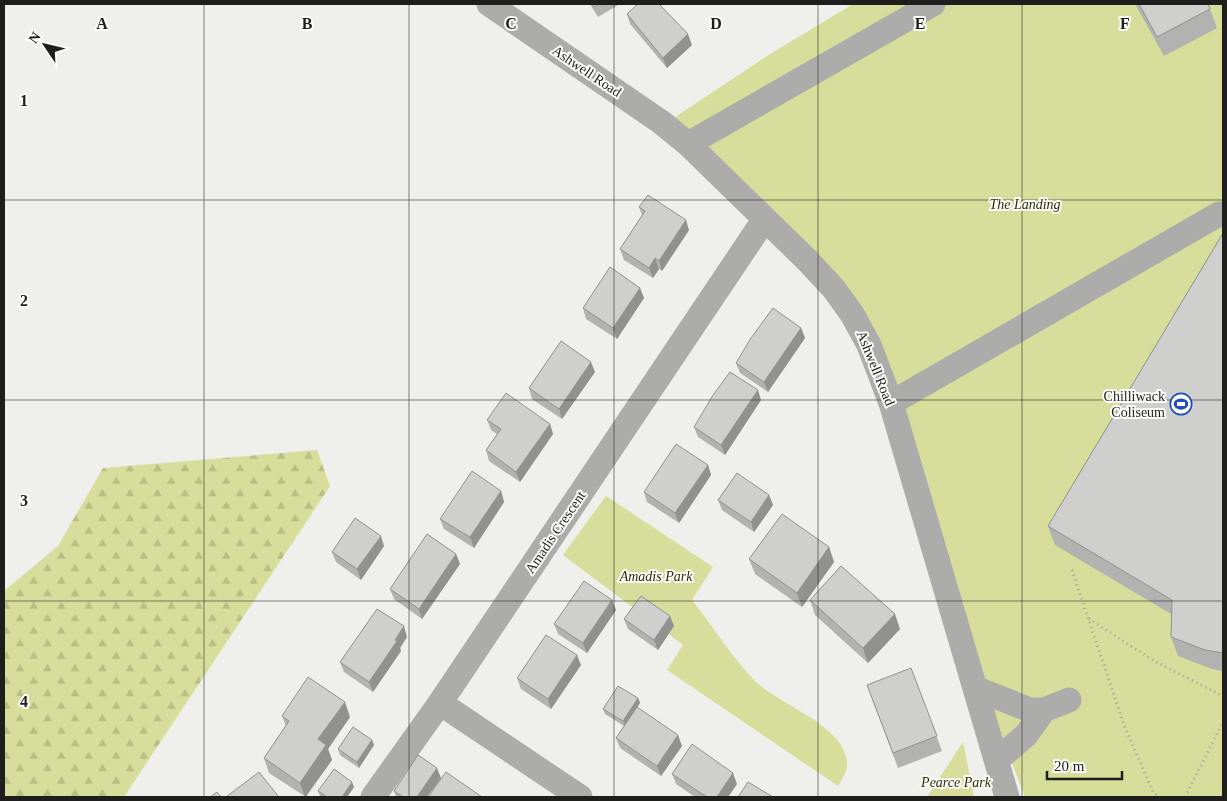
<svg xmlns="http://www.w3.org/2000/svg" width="1227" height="801" font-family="'Times New Roman',serif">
<defs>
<pattern id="forest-firs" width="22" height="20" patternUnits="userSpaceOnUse" patternTransform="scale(1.25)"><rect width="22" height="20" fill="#d7de9b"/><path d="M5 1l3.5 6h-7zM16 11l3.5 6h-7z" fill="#b8be85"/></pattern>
</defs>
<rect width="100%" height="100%" fill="#efefec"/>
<path fill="url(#forest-firs)" d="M 317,450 L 330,486 L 124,797 L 4,797 L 4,591 L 58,546 L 103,468 Z"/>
<path fill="#d7de9b" d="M 853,4 L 1223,4 L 1223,797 L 1025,797 L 982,685 L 894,386 L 786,226 L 675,117 L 767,56 Z
M 606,496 L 713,567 L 692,600 C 712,625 733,659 755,681 C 777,703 845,726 847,762 C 848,771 842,779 838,786 L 667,670 L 683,645 L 563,555 Z
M 963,742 L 974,797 L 927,797 Z"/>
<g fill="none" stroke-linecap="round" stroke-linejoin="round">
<path stroke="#a1a19f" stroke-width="3" stroke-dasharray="1 4" stroke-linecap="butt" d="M 1072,570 L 1124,725 L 1153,792 L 1160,797
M 1089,619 L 1154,661 L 1223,696
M 1185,797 L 1223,722"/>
<path stroke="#acacaa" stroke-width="25" d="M 489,4 L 661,122 L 688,144 L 808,261 L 834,289 L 852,314 L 869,345 L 891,403 L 1007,797
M 688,144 L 933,4
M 891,403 L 1219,214 L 1223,215
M 975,688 L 1030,710 L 1044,710 L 1069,700
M 997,760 L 1026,735 L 1044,710
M 373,797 L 440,703
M 580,797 L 440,703 L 764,220"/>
</g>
<path fill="#b2b3b0" d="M 590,4 L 620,4 L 598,17 Z
M 1135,4 L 1208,4 L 1210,9 L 1217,28 L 1164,56 Z
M 627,14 L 692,45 L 667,68 L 630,24 Z
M 639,207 L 689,230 L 662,271 L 659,269 L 653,278 L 624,260 L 620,249 L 642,215 Z
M 1223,233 L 1223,671 L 1212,669 L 1178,656 L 1171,637 L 1171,614 L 1055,545 L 1048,526 Z
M 640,288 L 644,298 L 617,339 L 586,319 L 583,308 Z
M 801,328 L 805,338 L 768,392 L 740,373 L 736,363 Z
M 595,372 L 562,419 L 532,399 L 529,388 Z
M 761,400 L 725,455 L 698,437 L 694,427 Z
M 487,420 L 550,424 L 553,434 L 520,482 L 489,461 L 486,450 L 497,434 L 491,430 Z
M 708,465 L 711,475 L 679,523 L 647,502 L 644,492 Z
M 501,491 L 504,502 L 474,548 L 444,529 L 440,519 Z
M 769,495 L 773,505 L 754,532 L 722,510 L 718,500 Z
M 384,546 L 361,580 L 336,562 L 332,552 Z
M 829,547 L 834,562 L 802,607 L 755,574 L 749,559 Z
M 456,554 L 460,564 L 422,619 L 394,599 L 390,589 Z
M 810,600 L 900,629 L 868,663 L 815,615 Z
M 616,610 L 587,653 L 558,634 L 554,624 Z
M 670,616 L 674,626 L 658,650 L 628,629 L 624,619 Z
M 407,637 L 400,648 L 401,651 L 373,692 L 344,672 L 340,662 Z
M 581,665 L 551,709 L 521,689 L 517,678 Z
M 911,668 L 942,751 L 898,768 L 867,685 Z
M 638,698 L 640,703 L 637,707 L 682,746 L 661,776 L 620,748 L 616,738 L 624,726 L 605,714 L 603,709 Z
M 282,716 L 350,717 L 328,749 L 332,760 L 306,797 L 269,773 L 264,758 L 286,726 Z
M 372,740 L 374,745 L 359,768 L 340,755 L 338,749 Z
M 672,774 L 737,784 L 728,797 L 695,797 L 676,784 Z
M 441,778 L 427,797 L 396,797 L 394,791 Z
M 354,787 L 347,797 L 321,797 L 320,796 L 318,791 Z"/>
<path fill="#919290" d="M 688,34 L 692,45 L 667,68 L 663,58 Z
M 686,220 L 689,230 L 662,271 L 659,261 Z
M 655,258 L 659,269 L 653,278 L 649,268 Z
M 640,288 L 644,298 L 617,339 L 613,328 Z
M 801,328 L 805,338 L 768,392 L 764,382 Z
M 591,362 L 595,372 L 562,419 L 559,409 Z
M 758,390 L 761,400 L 725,455 L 721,445 Z
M 550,424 L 553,434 L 520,482 L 516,472 Z
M 708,465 L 711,475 L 679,523 L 675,513 Z
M 501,491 L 504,502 L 474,548 L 470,537 Z
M 769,495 L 773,505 L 754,532 L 751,522 Z
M 381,536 L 384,546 L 361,580 L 357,569 Z
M 829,547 L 834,562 L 802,607 L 797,593 Z
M 456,554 L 460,564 L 422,619 L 419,609 Z
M 612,600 L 616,610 L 587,653 L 583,643 Z
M 895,614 L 900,629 L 868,663 L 863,648 Z
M 670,616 L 674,626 L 658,650 L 654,640 Z
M 404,626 L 407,637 L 400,648 L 401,651 L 373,692 L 369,682 Z
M 577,655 L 581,665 L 551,709 L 548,699 Z
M 638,698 L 640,703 L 625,726 L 623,721 Z
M 345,702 L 350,717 L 328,749 L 332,760 L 305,797 L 300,783 L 318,739 Z
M 678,735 L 682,746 L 661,776 L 657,766 Z
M 372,740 L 374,745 L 359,768 L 357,762 Z
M 437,768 L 441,778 L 427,797 L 417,797 Z
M 733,773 L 737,784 L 728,797 L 717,797 Z
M 352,782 L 354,787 L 347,797 L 342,797 Z"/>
<path fill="#cfd0cd" stroke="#919290" d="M 592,4 L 599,4 L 594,7 Z
M 638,4 L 659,4 L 688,34 L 663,58 L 627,14 Z
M 1139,4 L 1208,4 L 1210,9 L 1157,37 Z
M 648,195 L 686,220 L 659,261 L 655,258 L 649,268 L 620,249 L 645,211 L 639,207 Z
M 1223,233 L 1223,653 L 1205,650 L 1171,637 L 1172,600 L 1048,526 Z
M 610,267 L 640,288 L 613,328 L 583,308 Z
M 773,308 L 801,328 L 764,382 L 736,363 L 751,338 Z
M 561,341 L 591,362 L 559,409 L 529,388 Z
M 730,372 L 758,390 L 721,445 L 694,427 L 713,395 Z
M 506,393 L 550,424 L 516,472 L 486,450 L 501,429 L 487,420 Z
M 676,444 L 708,465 L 675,513 L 644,492 Z
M 472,471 L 501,491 L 470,537 L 440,519 Z
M 737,473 L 769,495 L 751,522 L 718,500 Z
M 782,514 L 829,547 L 797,593 L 749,559 Z
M 355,518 L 381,536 L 357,569 L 332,552 Z
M 427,534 L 456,554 L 419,609 L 390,589 Z
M 841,566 L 895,614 L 863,648 L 810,600 Z
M 584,581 L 612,600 L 583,643 L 554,624 Z
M 641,596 L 670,616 L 654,640 L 624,619 Z
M 377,609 L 404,626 L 395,640 L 397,641 L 369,682 L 340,662 Z
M 546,635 L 577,655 L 548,699 L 517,678 Z
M 911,668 L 937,736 L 893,753 L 867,685 Z
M 308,677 L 345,702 L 318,739 L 326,745 L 300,783 L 264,758 L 289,721 L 282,716 Z
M 618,686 L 638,698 L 623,721 L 603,709 Z
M 637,707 L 678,735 L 657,766 L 616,738 Z
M 353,727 L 372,740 L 357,762 L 338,749 Z
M 692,744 L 733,773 L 717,797 L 707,797 L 672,774 Z
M 418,755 L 437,768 L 417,797 L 403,797 L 394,791 Z
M 334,769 L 352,782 L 342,797 L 327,797 L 318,791 Z
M 259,772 L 279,797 L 226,797 Z
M 446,772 L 482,797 L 428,797 Z
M 748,782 L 773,797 L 738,797 Z
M 217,792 L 221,797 L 210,797 Z"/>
<path fill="none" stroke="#1e1e1d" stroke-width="1" stroke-opacity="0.55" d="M 204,4 L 204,797M 409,4 L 409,797M 614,4 L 614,797M 818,4 L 818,797M 1022,4 L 1022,797M 4,200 L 1223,200M 4,400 L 1223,400M 4,601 L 1223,601"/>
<defs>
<g id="stadium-ring" transform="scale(1.125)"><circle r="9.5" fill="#fcfcf9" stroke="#204ebb" stroke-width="1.5"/><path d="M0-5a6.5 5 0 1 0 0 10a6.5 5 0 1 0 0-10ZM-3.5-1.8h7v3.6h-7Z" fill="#204ebb"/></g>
</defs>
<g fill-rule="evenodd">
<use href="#stadium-ring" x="1181" y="404"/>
</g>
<g text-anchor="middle" stroke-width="4" stroke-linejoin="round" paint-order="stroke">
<g font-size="14" fill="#1e1e1d" stroke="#fcfcf9">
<text transform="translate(587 71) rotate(34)" y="5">Ashwell Road</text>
<text transform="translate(876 368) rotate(68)" y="5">Ashwell Road</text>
<text transform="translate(555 532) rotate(-56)" y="5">Amadis Crescent</text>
</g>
<g font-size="14" font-style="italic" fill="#2c2f05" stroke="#fcfcf9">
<text x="1025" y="209">The Landing</text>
<text x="656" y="581">Amadis Park</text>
<text x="956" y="787">Pearce Park</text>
</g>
<g font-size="14" fill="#1e1e1d" stroke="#fcfcf9" text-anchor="end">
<text x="1165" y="401">Chilliwack<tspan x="1165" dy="16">Coliseum</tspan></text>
</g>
</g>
<g font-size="16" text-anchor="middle" font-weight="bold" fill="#1e1e1d" stroke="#fcfcf9" stroke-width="4" stroke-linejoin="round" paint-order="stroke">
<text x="102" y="29">A</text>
<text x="307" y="29">B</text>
<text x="511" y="29">C</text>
<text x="716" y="29">D</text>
<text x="920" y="29">E</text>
<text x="1125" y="29">F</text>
<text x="24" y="106">1</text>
<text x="24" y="306">2</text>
<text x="24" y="506">3</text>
<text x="24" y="707">4</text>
</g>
<rect width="1227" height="801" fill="none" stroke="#1e1e1d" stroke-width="10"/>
<g transform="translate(45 45) rotate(305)" stroke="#fcfcf9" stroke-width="4" paint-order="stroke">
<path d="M0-4L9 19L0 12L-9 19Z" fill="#1e1e1d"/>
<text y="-8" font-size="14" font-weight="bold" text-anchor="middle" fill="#1e1e1d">N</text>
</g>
<path d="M1047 771v8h75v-8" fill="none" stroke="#1e1e1d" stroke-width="2.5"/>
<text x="1054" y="771" font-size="15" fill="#1e1e1d" stroke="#fcfcf9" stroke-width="4" paint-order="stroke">20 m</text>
</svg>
